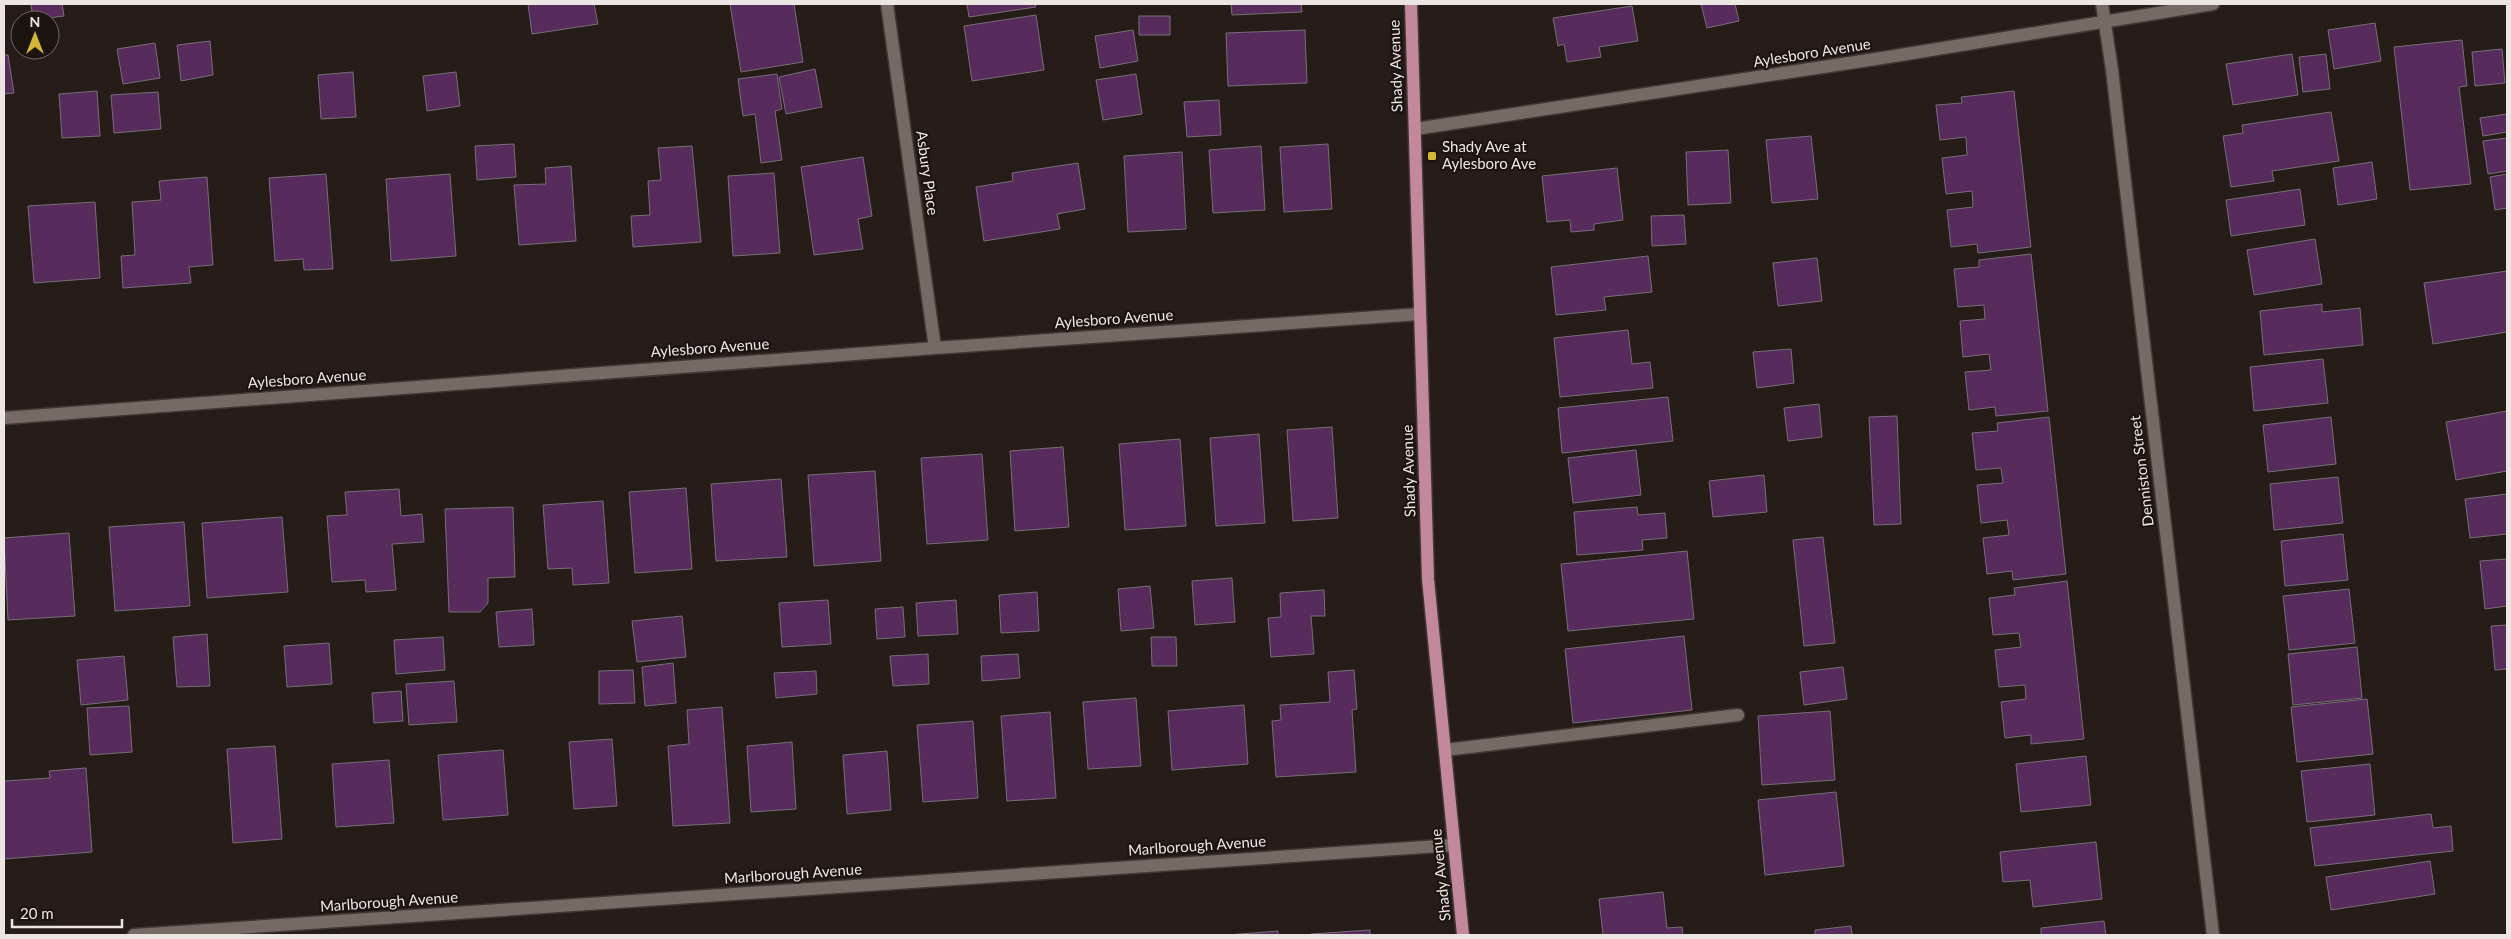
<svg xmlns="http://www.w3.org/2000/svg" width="2511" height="939" font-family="Lato,sans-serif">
<rect width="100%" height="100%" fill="#261d18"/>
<path fill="#572c5c" stroke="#766e77" d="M 31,4 L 62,4 L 64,16 L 33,20 Z
M 528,4 L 594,4 L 598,24 L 532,34 Z
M 730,4 L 794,4 L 803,62 L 741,72 Z
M 967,4 L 1035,4 L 1036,7 L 969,17 Z
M 1231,4 L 1301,4 L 1302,12 L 1232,15 Z
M 1701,4 L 1735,4 L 1739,21 L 1707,28 Z
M 1632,6 L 1638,41 L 1599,47 L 1601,57 L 1567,62 L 1564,44 L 1558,46 L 1553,18 Z
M 1036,15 L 1044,70 L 972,81 L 964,26 Z
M 1139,16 L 1170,16 L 1170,35 L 1139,35 Z
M 2375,23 L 2381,61 L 2334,69 L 2328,30 Z
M 1133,30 L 1138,61 L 1100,68 L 1095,36 Z
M 1305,30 L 1307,83 L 1228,86 L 1226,33 Z
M 2462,40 L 2467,86 L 2459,87 L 2471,184 L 2410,190 L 2394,47 Z
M 210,41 L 213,75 L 181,81 L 177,45 Z
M 155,43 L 160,78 L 123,84 L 117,49 Z
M 2502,49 L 2505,83 L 2475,86 L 2472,52 Z
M 2292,54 L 2298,95 L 2233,105 L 2226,64 Z
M 2326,54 L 2330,89 L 2303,92 L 2299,57 Z
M 4,55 L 8,55 L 14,93 L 4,94 Z
M 815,69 L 822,107 L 786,114 L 779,77 Z
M 353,72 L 356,117 L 321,119 L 318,75 Z
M 456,72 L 460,106 L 427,111 L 423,76 Z
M 777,74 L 782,109 L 775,111 L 782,160 L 761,163 L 755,114 L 743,116 L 738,79 Z
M 1136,74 L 1142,114 L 1103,120 L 1096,80 Z
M 97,91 L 100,136 L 62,138 L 59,94 Z
M 2014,91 L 2031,247 L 1978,253 L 1977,244 L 1951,247 L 1947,210 L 1973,207 L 1972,191 L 1946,194 L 1942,158 L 1967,155 L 1966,137 L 1940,140 L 1936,105 L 1962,103 L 1961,97 Z
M 158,92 L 161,129 L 114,133 L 111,95 Z
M 1219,100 L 1221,135 L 1187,137 L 1184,102 Z
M 2331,112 L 2339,161 L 2272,171 L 2274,181 L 2231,187 L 2223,136 L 2243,133 L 2242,125 Z
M 2507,114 L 2507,132 L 2483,136 L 2480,118 Z
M 1811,136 L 1818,199 L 1772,203 L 1766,140 Z
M 2507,138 L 2507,171 L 2488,174 L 2483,141 Z
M 514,144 L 516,177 L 477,180 L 475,146 Z
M 1328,144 L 1332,209 L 1284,212 L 1280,147 Z
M 692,146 L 701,242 L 633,247 L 631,216 L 650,215 L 648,181 L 661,180 L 658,148 Z
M 1261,146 L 1265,210 L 1213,213 L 1209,150 Z
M 1728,150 L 1731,203 L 1688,205 L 1686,152 Z
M 1182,152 L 1186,229 L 1128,232 L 1124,156 Z
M 863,157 L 872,216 L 858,219 L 863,249 L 814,255 L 801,167 Z
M 2372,162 L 2377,199 L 2338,205 L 2333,168 Z
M 1078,163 L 1085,209 L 1057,214 L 1060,229 L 984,241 L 976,187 L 1013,181 L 1012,173 Z
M 571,166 L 576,241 L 519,245 L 514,185 L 546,184 L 545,168 Z
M 1617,168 L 1623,220 L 1594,224 L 1594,230 L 1571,232 L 1570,220 L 1547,222 L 1542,176 Z
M 774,173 L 780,253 L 733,256 L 728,176 Z
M 326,174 L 333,269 L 304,270 L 303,259 L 275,261 L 269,178 Z
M 450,174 L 456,256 L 391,261 L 386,179 Z
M 2507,174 L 2507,208 L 2495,210 L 2490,177 Z
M 207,177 L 213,265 L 189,267 L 191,283 L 123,288 L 121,256 L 135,255 L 132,202 L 161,200 L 159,181 Z
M 2300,189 L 2305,225 L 2231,236 L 2226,200 Z
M 95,202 L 100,278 L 34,283 L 28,206 Z
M 1684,215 L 1686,244 L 1652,246 L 1651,216 Z
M 2315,239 L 2322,284 L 2254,295 L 2247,250 Z
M 2031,254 L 2048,411 L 1996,416 L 1995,407 L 1969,410 L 1965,372 L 1991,370 L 1989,354 L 1963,357 L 1960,321 L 1985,319 L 1984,305 L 1958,307 L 1954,269 L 1979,267 L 1979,260 Z
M 1648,256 L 1652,292 L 1604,297 L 1606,310 L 1556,315 L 1551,267 Z
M 1817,258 L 1822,301 L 1778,306 L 1773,263 Z
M 2507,271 L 2507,332 L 2433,344 L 2424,283 Z
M 2322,304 L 2322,312 L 2360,308 L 2363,345 L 2264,355 L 2260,311 Z
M 1628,330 L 1632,364 L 1650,362 L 1653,388 L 1560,397 L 1554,338 Z
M 1791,349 L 1794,383 L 1757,388 L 1753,352 Z
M 2323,359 L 2328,403 L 2254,411 L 2250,367 Z
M 1668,397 L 1673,441 L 1562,453 L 1558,408 Z
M 1819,404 L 1822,437 L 1788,441 L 1784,408 Z
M 2507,411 L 2507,471 L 2456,480 L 2446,422 Z
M 1897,416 L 1901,524 L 1874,525 L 1869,417 Z
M 2049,417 L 2066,574 L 2013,580 L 2012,571 L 1987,574 L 1983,538 L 2009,535 L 2007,520 L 1981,523 L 1977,485 L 2003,483 L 2001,468 L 1976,470 L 1972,433 L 1998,431 L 1997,423 Z
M 2331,417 L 2336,464 L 2268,472 L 2263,425 Z
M 1332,427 L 1338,518 L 1293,521 L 1287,430 Z
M 1259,434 L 1265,523 L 1216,526 L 1210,438 Z
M 1180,439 L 1186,526 L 1125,530 L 1119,444 Z
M 1063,447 L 1069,527 L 1015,531 L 1010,451 Z
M 1636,450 L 1641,495 L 1573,503 L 1568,458 Z
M 982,454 L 988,540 L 927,544 L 921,458 Z
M 875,471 L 881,561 L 814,566 L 808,475 Z
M 1764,475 L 1767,512 L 1713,517 L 1709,481 Z
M 2338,477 L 2343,523 L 2274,530 L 2270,484 Z
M 781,479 L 787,557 L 716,561 L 711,484 Z
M 686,488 L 692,569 L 635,573 L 629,492 Z
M 399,489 L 401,516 L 422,514 L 424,542 L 392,544 L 396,590 L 366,592 L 365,580 L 332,582 L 327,516 L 347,515 L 345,492 Z
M 2507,494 L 2507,534 L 2470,538 L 2465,499 Z
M 603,501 L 609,583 L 573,585 L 572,568 L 548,569 L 543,505 Z
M 513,507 L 515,577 L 488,578 L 488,603 L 480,612 L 449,612 L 445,509 Z
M 1637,507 L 1638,515 L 1665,513 L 1667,538 L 1642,540 L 1643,550 L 1577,555 L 1574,512 Z
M 282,517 L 288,592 L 207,598 L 202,523 Z
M 184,522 L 190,606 L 115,611 L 109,527 Z
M 69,533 L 75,616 L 8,620 L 4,538 Z
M 2343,534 L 2348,580 L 2285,586 L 2281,541 Z
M 1823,537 L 1835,643 L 1804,646 L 1793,540 Z
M 1687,551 L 1694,619 L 1568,631 L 1561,564 Z
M 2507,559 L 2507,606 L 2485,609 L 2480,561 Z
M 1232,578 L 1235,622 L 1195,625 L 1192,581 Z
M 2067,581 L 2084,739 L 2031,744 L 2031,735 L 2005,738 L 2001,702 L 2026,699 L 2025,685 L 1999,687 L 1995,650 L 2021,647 L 2019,633 L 1993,635 L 1989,598 L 2015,595 L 2014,588 Z
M 1150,586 L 1154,628 L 1121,631 L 1118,589 Z
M 2349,589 L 2355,643 L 2289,650 L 2283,596 Z
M 1324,590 L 1325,616 L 1311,616 L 1314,654 L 1271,657 L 1268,618 L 1281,617 L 1280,593 Z
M 1037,592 L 1039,631 L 1001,633 L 999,595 Z
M 828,600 L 831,644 L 782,647 L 779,603 Z
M 956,600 L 958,634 L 918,636 L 916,603 Z
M 903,607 L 905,637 L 877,639 L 875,609 Z
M 532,609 L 534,645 L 499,647 L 496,612 Z
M 682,616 L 686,657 L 637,662 L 632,621 Z
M 2507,625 L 2507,669 L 2495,670 L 2491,626 Z
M 207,634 L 210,686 L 177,687 L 173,637 Z
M 1684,636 L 1692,710 L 1573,723 L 1565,649 Z
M 443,637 L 445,670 L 396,674 L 394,640 Z
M 1151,637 L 1176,637 L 1177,666 L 1152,666 Z
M 329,643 L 332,684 L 287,687 L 284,646 Z
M 2357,647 L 2362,698 L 2293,705 L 2288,654 Z
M 928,654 L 929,684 L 893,686 L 890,656 Z
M 1018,654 L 1020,678 L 982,681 L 981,656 Z
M 124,656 L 128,700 L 81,705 L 77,660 Z
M 673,663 L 676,703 L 645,706 L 642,667 Z
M 1843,667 L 1847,699 L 1804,705 L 1800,672 Z
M 633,670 L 635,703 L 599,704 L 599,671 Z
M 1354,670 L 1357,709 L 1352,710 L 1356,772 L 1276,777 L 1272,721 L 1281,720 L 1280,705 L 1330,702 L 1328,672 Z
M 816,671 L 817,694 L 776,698 L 774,673 Z
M 454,681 L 457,722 L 409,725 L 406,684 Z
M 401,691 L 403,721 L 374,723 L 372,693 Z
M 1136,698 L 1141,766 L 1088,769 L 1083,702 Z
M 2367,699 L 2373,754 L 2297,762 L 2291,707 Z
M 1244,705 L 1248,764 L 1172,770 L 1168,711 Z
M 129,706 L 132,752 L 90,755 L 87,708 Z
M 722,707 L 730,823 L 673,826 L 668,746 L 689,744 L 687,710 Z
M 1830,711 L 1835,780 L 1762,785 L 1758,716 Z
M 1050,712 L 1056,798 L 1007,801 L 1001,716 Z
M 973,721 L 978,798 L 923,802 L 917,725 Z
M 612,739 L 617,806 L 574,809 L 569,742 Z
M 792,742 L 796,809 L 751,812 L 747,746 Z
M 275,746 L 282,839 L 233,843 L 227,749 Z
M 503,750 L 508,815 L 443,820 L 438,755 Z
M 887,751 L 891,810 L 847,814 L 843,755 Z
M 2086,756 L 2091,805 L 2021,812 L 2016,764 Z
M 389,760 L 394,823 L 336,827 L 332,764 Z
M 2370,764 L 2375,815 L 2307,822 L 2301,771 Z
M 86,768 L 92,852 L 4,859 L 4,781 L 50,778 L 49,771 Z
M 1836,792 L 1844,866 L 1765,875 L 1758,800 Z
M 2431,814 L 2433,828 L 2451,826 L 2453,851 L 2315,866 L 2310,828 Z
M 2096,842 L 2102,899 L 2033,907 L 2030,880 L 2003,882 L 2000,852 Z
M 2430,861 L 2435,894 L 2331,910 L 2326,877 Z
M 1663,892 L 1667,928 L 1682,927 L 1683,935 L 1603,935 L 1599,899 Z
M 2104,921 L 2106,935 L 2041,935 L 2041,928 Z
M 1851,926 L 1852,935 L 1815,935 L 1815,930 Z
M 1370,930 L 1370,935 L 1311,935 L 1311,934 Z
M 1278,931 L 1278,935 L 1227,935 Z"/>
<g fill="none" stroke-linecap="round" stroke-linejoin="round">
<g stroke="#403835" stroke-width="15">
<path id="service" d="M 1445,750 L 1738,715"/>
</g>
<g stroke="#403835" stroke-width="15">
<path id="minor" d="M 887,4 L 935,348
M 2102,4 L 2112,70 L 2213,935
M 1415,129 L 1882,58 L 2213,4
M 4,418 L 935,348 L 1420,314
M 134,935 L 1454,845"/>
</g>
<g stroke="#403835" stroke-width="15">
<path id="primary" d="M 1411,4 L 1428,579 L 1463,935"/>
</g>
<use href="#service" stroke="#756b64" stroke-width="12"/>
<use href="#minor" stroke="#756b64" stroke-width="12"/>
<use href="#primary" stroke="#c4889c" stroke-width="12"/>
</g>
<rect fill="#d6b534" stroke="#1c140f" stroke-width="2" x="1427" y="151" width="10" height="10" rx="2.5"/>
<g text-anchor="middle" stroke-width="4.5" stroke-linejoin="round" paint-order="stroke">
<g font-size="15" fill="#ece6e2" stroke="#1c140f">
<text transform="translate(1812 53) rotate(-9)" y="5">Aylesboro Avenue</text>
<text transform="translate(1396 66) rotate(-92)" y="5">Shady Avenue</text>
<text transform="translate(927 173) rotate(82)" y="5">Asbury Place</text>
<text transform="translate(1114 319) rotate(-4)" y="5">Aylesboro Avenue</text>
<text transform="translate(710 348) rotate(-4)" y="5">Aylesboro Avenue</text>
<text transform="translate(307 379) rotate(-4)" y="5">Aylesboro Avenue</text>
<text transform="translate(1409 471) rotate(-92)" y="5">Shady Avenue</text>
<text transform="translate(2142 471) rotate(-97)" y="5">Denniston Street</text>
<text transform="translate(1197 846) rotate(-4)" y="5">Marlborough Avenue</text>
<text transform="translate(793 874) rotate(-4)" y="5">Marlborough Avenue</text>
<text transform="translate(1441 875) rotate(-96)" y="5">Shady Avenue</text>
<text transform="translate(389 902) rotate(-4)" y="5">Marlborough Avenue</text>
</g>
<g font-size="15" fill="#ece6e2" stroke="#1c140f" text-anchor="start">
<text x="1442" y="152">Shady Ave at<tspan x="1442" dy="17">Aylesboro Ave</tspan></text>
</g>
</g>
<rect width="2511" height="939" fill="none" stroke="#ece6e2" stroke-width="10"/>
<g transform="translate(35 35)"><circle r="24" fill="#1c140f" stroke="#6f6863"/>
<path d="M0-4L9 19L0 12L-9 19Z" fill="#d6b534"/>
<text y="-8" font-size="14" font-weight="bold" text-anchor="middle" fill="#ece6e2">N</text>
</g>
<path d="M12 919v8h110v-8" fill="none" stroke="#ece6e2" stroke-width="2.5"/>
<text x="20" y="919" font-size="15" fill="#ece6e2" stroke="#1c140f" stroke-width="4" paint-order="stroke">20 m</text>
</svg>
